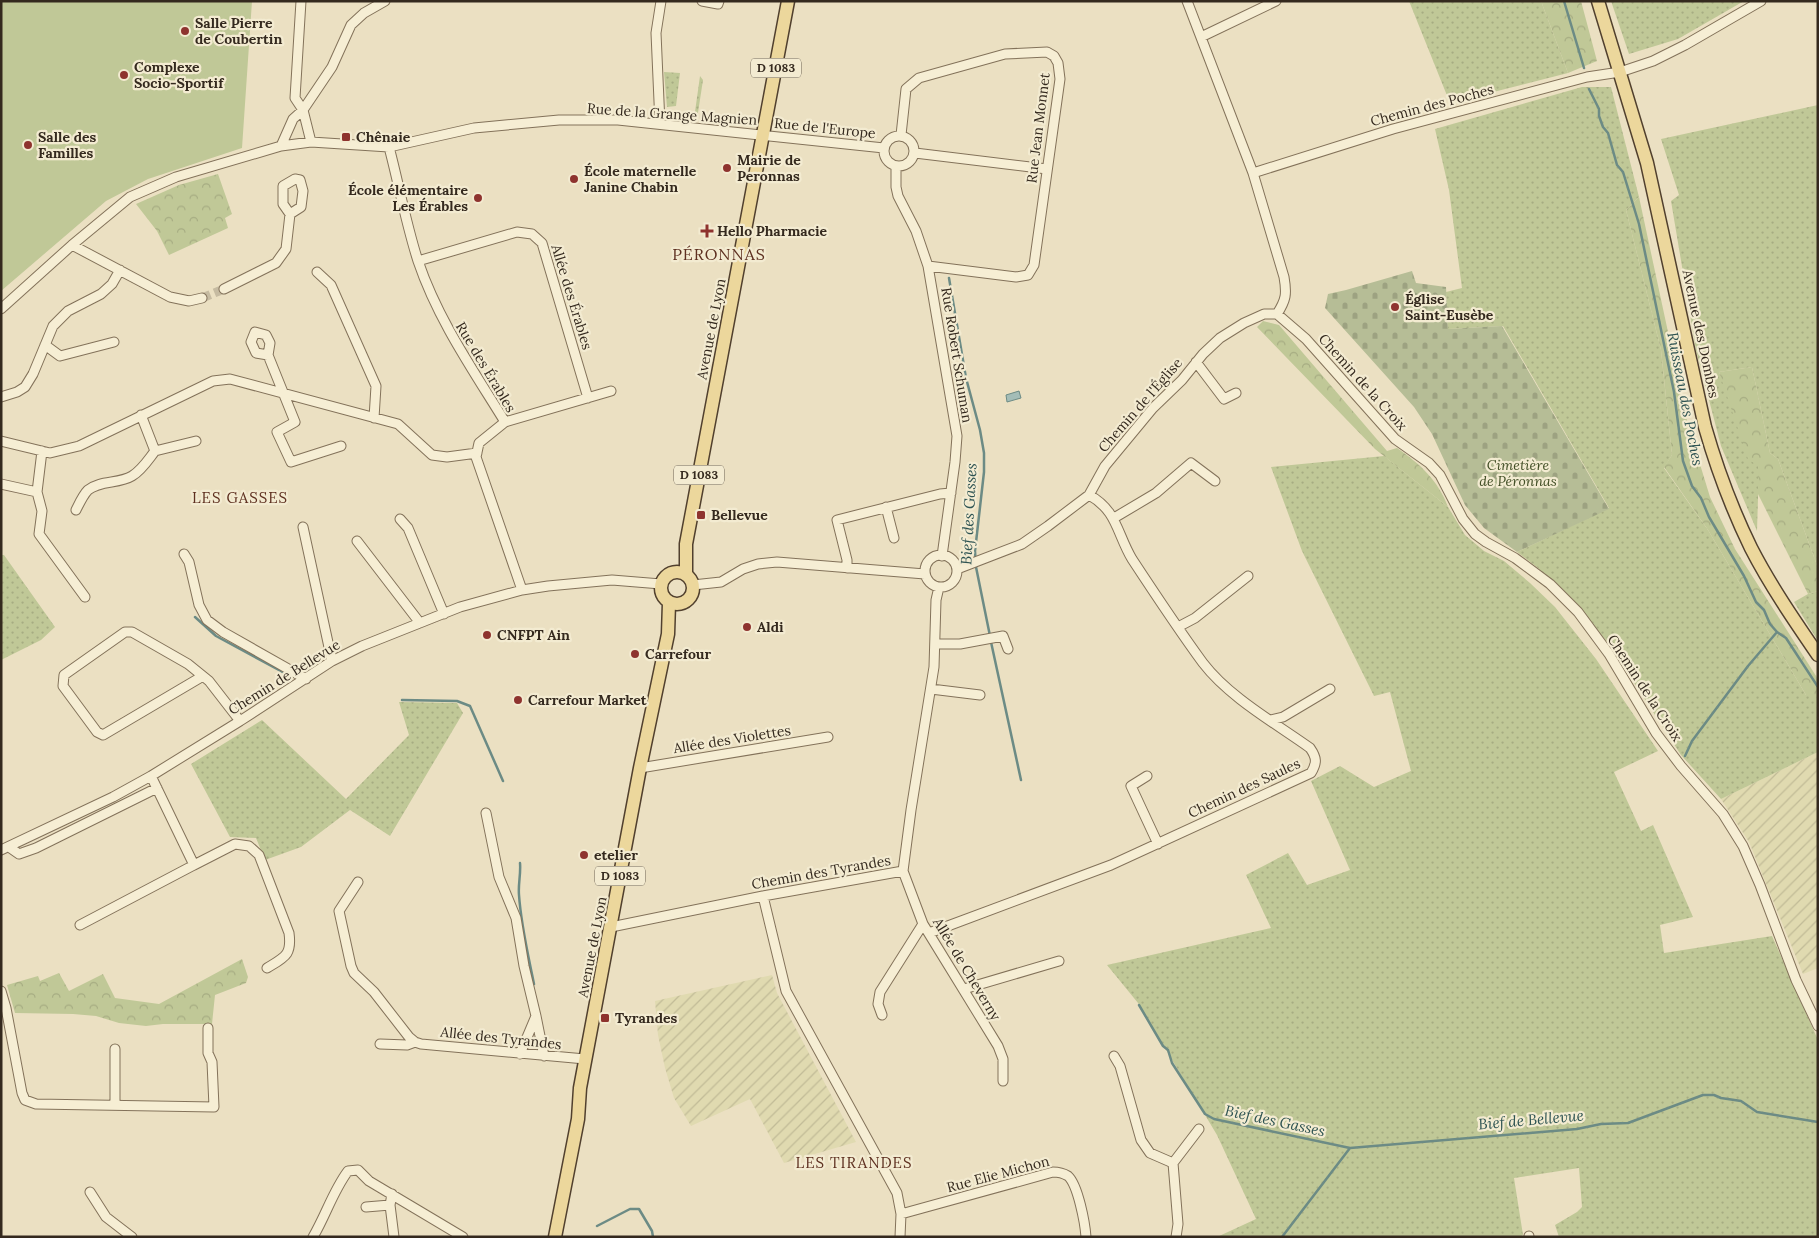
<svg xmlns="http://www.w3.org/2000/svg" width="1819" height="1238" font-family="Lora,serif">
<defs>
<pattern id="farmland-furrows" width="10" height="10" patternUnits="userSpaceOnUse" patternTransform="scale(1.25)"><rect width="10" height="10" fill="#e0dab0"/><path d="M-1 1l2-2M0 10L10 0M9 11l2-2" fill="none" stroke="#c1bb97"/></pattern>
<pattern id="grass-dots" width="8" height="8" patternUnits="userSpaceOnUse" patternTransform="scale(1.25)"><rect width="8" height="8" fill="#c0c897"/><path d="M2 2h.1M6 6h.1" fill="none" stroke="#a6ac82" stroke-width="1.8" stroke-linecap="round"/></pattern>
<pattern id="forest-crowns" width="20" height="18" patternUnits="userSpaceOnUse" patternTransform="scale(1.25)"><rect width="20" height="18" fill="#c0c897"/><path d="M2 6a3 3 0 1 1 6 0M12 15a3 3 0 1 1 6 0" fill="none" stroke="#a6ac82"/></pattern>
<pattern id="cemetery-stones" width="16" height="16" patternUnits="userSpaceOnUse" patternTransform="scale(1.25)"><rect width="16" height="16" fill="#b6bd96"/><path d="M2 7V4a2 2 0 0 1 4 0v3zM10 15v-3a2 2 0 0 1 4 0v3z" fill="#9da281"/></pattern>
<pattern id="water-ripples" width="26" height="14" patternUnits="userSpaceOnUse" patternTransform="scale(1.25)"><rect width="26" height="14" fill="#a4bdb7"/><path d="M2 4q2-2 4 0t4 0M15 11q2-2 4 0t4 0" fill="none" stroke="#8ea29d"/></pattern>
</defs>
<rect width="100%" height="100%" fill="#ebe0c2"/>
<path fill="url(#farmland-furrows)" d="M 1818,752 L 1818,968 L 1803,974 L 1749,842 L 1721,799 Z
M 772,975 L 777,993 L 856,1142 L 784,1163 L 750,1099 L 691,1126 L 674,1098 L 665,1068 L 658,1035 L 655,1001 Z"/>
<path fill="url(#grass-dots)" d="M 1409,1 L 1541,1 L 1568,73 L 1450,103 Z
M 1611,1 L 1744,1 L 1678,39 L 1629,54 Z
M 664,72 L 680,73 L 676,106 L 667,107 Z
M 700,76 L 703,80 L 697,119 L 694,119 Z
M 1582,87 L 1611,87 L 1639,197 L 1626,210 L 1661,350 L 1672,455 L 1664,468 L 1708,530 L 1806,695 L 1818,695 L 1818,752 L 1721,799 L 1681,755 L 1609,644 L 1564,592 L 1538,568 L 1517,552 L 1609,508 L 1503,326 L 1448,329 L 1446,292 L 1462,288 L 1449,190 L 1435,129 Z
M 1818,105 L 1818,568 L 1778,459 L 1770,453 L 1752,367 L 1719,372 L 1759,466 L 1757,531 L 1721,446 L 1696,350 L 1671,201 L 1679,195 L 1661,139 Z
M 1384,456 L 1448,507 L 1465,535 L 1484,551 L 1504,561 L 1530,583 L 1555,607 L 1596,659 L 1658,751 L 1614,772 L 1641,831 L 1653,825 L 1693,917 L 1660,925 L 1664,953 L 1772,936 L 1818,1040 L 1818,1237 L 1559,1237 L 1555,1225 L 1577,1212 L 1582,1207 L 1579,1168 L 1514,1178 L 1523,1235 L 1520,1237 L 1217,1237 L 1256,1219 L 1217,1135 L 1138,1003 L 1107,965 L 1271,928 L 1246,875 L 1288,853 L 1307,885 L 1350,870 L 1311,781 L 1340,766 L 1374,787 L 1411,771 L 1390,692 L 1374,696 L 1302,551 L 1271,467 Z
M 1,555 L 4,555 L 55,627 L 41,640 L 1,660 Z
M 1818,591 L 1818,641 L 1794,602 L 1808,594 Z
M 399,702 L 457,703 L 463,713 L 390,836 L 350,810 L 301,847 L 265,860 L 256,838 L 230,837 L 191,764 L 262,720 L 346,799 L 409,735 Z"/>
<path fill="url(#forest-crowns)" d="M 1541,1 L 1581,1 L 1597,61 L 1568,73 Z
M 218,174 L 232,214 L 225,218 L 228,228 L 169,255 L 157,231 L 136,204 L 179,185 Z
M 1639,197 L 1688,425 L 1710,497 L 1735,549 L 1818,679 L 1818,695 L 1806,695 L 1708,530 L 1664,467 L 1672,455 L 1661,350 L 1626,210 Z
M 1263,321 L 1279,325 L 1387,451 L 1397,448 C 1420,464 1438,480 1448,507 L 1375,449 L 1257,327 Z
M 1752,367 L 1770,453 L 1778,459 L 1818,568 L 1818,591 L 1808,594 L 1758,494 L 1758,466 L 1748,459 L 1719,372 Z
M 242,959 L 248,977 L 246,983 L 215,995 L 212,1024 L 163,1024 L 146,1026 L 119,1023 L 96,1016 L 73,1014 L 15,1013 L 7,985 L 38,976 L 40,981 L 59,973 L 69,991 L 103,974 L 115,998 L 159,1004 Z"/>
<path fill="url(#cemetery-stones)" d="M 1412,271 L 1416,283 L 1446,287 L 1448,329 L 1502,326 L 1609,509 L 1517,552 L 1484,528 L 1465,505 L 1432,434 L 1414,407 L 1325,308 L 1328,294 L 1346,290 Z"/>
<path fill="#c0c897" d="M 1,1 L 252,1 L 242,148 L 148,179 L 106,201 L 1,291 Z"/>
<path fill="url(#water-ripples)" stroke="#6c8b85" d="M 1019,391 L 1021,398 L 1007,402 L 1006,395 Z"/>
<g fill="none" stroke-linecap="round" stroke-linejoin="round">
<path stroke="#6c8b85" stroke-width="2.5" d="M 1564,1 L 1584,68
M 1589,89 L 1599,109 L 1599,116 L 1603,127 L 1608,133 L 1617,165 L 1623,172 L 1639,224 L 1674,392 L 1683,461 L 1692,486 L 1701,498 L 1709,517 L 1744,576 L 1756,602 L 1764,610 L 1770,624 L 1777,632 L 1786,638 L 1818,687
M 949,278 L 966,378 L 980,430 L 984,453 L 984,472 L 975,551 L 976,567 L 990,636
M 195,617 L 216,636 L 290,676
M 991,642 L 1021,780
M 402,700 L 457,701 L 470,706 L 503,781
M 1685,756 L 1692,741 L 1748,666 L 1777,632
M 520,863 C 521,874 518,884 519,895 C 521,925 528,954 534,984
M 1139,1005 L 1163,1046 L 1168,1050 L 1172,1063 L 1205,1114 L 1214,1119 L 1350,1148
M 597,1226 L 630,1209 L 639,1209 L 652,1231 L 653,1237
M 1282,1237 L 1350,1148 L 1577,1129 L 1601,1124 L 1628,1123 L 1703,1095 L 1714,1095 L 1721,1098 L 1741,1101 L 1757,1112 L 1818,1122"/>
<path stroke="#c6bba1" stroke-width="9" stroke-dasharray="9 4.5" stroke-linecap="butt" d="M 202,298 L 224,289"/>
<g stroke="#83725a" stroke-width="11">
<path id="street" d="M 301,1 L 295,98 L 303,110 L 311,142
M 702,1 L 718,4 L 719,1
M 1187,1 L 1253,173 L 1284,277 C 1287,294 1286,300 1277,314 L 1306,339 L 1395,439 L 1429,463 L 1440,475 L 1463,519 L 1475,534 L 1486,542 L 1515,558 L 1550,584 L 1578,612 L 1609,654 L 1656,733 L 1681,766 L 1723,814 L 1743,846 L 1760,885 L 1796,980 L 1818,1026
M 1201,37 L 1276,1
M 660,124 L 656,33 L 661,1
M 901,135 L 906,89 L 919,78 L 1005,54 L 1047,52 L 1054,56 L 1058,63 L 1060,79 L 1034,265 L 1028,275 L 1016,277 L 928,266
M884 151a15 15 0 1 1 30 0a15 15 0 1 1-30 0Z
M 281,146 L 293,119 L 303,110 L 332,67 L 351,25 L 364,13 L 385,1
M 389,147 C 399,185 406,224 418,261 C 438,320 473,370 505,422 L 479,443 L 476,457 L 522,590
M 915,153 L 1047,169
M 896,166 L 896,187 L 898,196 L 916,231 L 928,266 L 957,436 L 955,462 L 942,556
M 1253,173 L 1393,129 L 1587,77 L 1620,72 L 1653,61 L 1685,45 L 1761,1
M 72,245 L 170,297 L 189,301 L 202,298
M 418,261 L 517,232 L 532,234 L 542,243 L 588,398
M 317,272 L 331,285 L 376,386 L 374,418
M 224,289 L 276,263 L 286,249 L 290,214 L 301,207 L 303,191 L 300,180 L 295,179 L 283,186 L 283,204 L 290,214
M 1,309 L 72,245 L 130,197 L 176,177 L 281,146 L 311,142 L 389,147 L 474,128 L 559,120 L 618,120 L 884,148
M 45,345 L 60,356 L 114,342
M 268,355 L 256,353 L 251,342 L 255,332 L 266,335 L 270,343 L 268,355 L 295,422 L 277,432 L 291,462 L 341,446
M 1196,362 L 1224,399 L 1236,393
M 1,397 L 17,392 L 25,387 L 33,374 L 53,326 L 68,311 L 101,294 L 112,284 L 120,270
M 141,415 L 155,451 L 196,441
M 505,422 L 611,391
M 1,441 L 50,453 L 79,446 L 213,381 L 230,379 L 398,424 L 432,455 L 447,457 L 477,453
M 42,451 L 37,492 L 42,511 L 39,534 L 85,597
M 1,484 L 37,492
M 886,507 L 894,538
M 76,510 C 79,504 83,495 88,490 C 100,480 119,484 132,476 C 142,470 148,460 155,451
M 1114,518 L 1156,493 L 1191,463 L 1215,481
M 400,519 L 408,528 L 444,614
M 303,527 L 332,661
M 357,541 L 420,623
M 184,554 L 189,562 L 199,605 L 207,620 L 223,632 L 306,679
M925 571a16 16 0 1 1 32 0a16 16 0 1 1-32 0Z
M 847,568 L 847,560 L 837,520 L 940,494 L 951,493
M 957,569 L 1022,544 L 1048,526 L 1089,495 L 1105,466 L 1153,408 L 1182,380 L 1203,354 L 1220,338 L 1244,323 L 1264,314 L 1277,314
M 693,585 L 721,582 L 743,569 L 758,564 L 777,562 L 925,574
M 1178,627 L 1195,618 L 1248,576
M 936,644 L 960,644 L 1003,636 L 1008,649
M 203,676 L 103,735 L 97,732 L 63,686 L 64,675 L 125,632 L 132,632 L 188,664 L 209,681 L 240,721
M 931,689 L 980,695
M 1271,720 L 1283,717 L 1330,689
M 640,768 L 828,737
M 1147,776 L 1131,786 L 1158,844
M 486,813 L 499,877 L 516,918 L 524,966 L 536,1016 L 520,1054
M 9,847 L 19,854 L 36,848 L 157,788
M 1,850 L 113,797 L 151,776 L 240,721 L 332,661 L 362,646 L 460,607 L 522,590 L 548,586 L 612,580 L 661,584
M 194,865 L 235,844 L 249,846 L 259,855 L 289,933 C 292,955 285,957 267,968
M 903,871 L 923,924 L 998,1046 L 1003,1059 L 1003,1081
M 358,882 L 339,911 L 351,966 L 354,973 L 374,992 L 409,1037 L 415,1042
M 763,896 L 786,991 L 897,1193 L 901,1214 L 900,1237
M 80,925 L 194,865 L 151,776
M 611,927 L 763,896 L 903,871 L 911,810 L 934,667 L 936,600 L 939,587
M 929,933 L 1111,865 L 1311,773 C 1317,763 1317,758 1310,748 C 1275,723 1229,697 1203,663 C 1178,629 1155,594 1132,559 C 1117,534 1117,510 1089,495
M 964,989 L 1059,961
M 1,991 L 6,1008 L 22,1093 L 25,1100 L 36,1104 L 214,1107 L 212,1062 L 208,1053 L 208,1028
M 882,1015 L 878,1004 L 880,992 L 923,924
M 536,1016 L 544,1056
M 380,1044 L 407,1045 L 415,1042 L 421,1044 L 585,1059
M 115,1049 L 115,1105
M 1114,1056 L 1120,1066 L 1141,1140 L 1150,1153 L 1173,1163
M 90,1192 L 106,1217 L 132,1237
M 392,1194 L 390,1205 L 394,1237
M 366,1207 L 390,1205
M 901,1214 L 1053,1172 C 1059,1172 1063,1173 1068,1176 C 1078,1185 1085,1223 1086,1237
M 313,1237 C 326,1215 333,1191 348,1171 L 358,1170 L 369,1181 L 463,1237
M 1176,1237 L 1178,1224 L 1173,1163 L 1199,1129
M 1529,1237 L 1529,1236"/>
</g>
<g stroke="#51402e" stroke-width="15">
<path id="primary" d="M 1598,1 L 1647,163 L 1705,427 C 1717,469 1732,509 1751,548 C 1770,585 1794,620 1818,655
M661 588a16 16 0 1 1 32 0a16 16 0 1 1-32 0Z
M 686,574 L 686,544 L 788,1
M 555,1237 L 578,1119 L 580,1088 L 640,768 L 668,634 L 669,603"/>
</g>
<use href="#street" stroke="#f6eed4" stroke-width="9"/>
<use href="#primary" stroke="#ecd79c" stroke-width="12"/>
</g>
<g fill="#8e332e" stroke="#f3ebd1" stroke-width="2">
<circle cx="185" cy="31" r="5"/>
<circle cx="124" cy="75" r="5"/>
<rect x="341" y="132" width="10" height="10" rx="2.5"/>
<circle cx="28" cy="145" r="5"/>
<circle cx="727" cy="168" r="5"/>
<circle cx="574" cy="179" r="5"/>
<circle cx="478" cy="198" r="5"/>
<path d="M704.5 223.5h5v5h5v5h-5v5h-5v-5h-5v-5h5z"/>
<circle cx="1395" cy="307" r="5"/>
<rect x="696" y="510" width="10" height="10" rx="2.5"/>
<circle cx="747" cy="627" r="5"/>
<circle cx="487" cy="635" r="5"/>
<circle cx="635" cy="654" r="5"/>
<circle cx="518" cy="700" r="5"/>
<circle cx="584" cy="855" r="5"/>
<rect x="600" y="1013" width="10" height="10" rx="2.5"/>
</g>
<g text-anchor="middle" stroke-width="4.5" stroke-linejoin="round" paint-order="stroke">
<g fill="#f3ebd1" stroke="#6d6354" stroke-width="1">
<rect x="751" y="58.5" width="50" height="19" rx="4"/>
<rect x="674" y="465.5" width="50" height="19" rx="4"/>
<rect x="595" y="866.5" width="50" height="19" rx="4"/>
</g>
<g font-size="12" font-weight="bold" fill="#34291e">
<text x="776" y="72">D 1083</text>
<text x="699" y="479">D 1083</text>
<text x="620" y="880">D 1083</text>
</g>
<g font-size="14" font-weight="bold" fill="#34291e" stroke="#f3ebd1" text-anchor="start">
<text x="195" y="28">Salle Pierre<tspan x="195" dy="16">de Coubertin</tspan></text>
<text x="134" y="72">Complexe<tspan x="134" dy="16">Socio-Sportif</tspan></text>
<text x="38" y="142">Salle des<tspan x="38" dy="16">Familles</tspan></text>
<text x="356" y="142">Chênaie</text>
<text x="737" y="165">Mairie de<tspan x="737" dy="16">Peronnas</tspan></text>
<text x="584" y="176">École maternelle<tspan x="584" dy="16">Janine Chabin</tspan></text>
<text x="468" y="195" text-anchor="end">École élémentaire<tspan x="468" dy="16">Les Érables</tspan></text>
<text x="717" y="236">Hello Pharmacie</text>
<text x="1405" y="304">Église<tspan x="1405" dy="16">Saint-Eusèbe</tspan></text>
<text x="711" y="520">Bellevue</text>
<text x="757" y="632">Aldi</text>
<text x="497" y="640">CNFPT Ain</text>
<text x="645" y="659">Carrefour</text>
<text x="528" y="705">Carrefour Market</text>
<text x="594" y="860">etelier</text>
<text x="615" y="1023">Tyrandes</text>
</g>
<g font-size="14" fill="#34291e" stroke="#f3ebd1">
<text transform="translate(1432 105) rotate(-15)" y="5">Chemin des Poches</text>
<text transform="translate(672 114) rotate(4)" y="5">Rue de la Grange Magnien</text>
<text transform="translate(825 128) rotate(6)" y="5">Rue de l'Europe</text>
<text transform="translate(1038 128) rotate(-83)" y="5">Rue Jean Monnet</text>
<text transform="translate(572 297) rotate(73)" y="5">Allée des Érables</text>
<text transform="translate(711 329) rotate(-79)" y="5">Avenue de Lyon</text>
<text transform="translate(1701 334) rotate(78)" y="5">Avenue des Dombes</text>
<text transform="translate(957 355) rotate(81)" y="5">Rue Robert Schuman</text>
<text transform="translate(486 367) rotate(59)" y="5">Rue des Érables</text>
<text transform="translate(1363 382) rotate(48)" y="5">Chemin de la Croix</text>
<text transform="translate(1140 405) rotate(-49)" y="5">Chemin de l'Église</text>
<text transform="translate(284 677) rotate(-32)" y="5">Chemin de Bellevue</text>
<text transform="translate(1645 688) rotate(57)" y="5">Chemin de la Croix</text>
<text transform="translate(732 739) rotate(-9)" y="5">Allée des Violettes</text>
<text transform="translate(1244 788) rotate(-25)" y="5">Chemin des Saules</text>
<text transform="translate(821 872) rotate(-10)" y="5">Chemin des Tyrandes</text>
<text transform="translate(592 947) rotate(-79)" y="5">Avenue de Lyon</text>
<text transform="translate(967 969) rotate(59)" y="5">Allée de Cheverny</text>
<text transform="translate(501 1038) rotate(6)" y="5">Allée des Tyrandes</text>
<text transform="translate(998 1174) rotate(-15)" y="5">Rue Elie Michon</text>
</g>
<g font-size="14" font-style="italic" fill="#424f26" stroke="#f3ebd1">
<text x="1518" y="470">Cimetière<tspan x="1518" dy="16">de Péronnas</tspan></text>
</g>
<g font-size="15" font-style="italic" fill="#2e5352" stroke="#f3ebd1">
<text transform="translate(1685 399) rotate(79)" y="5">Ruisseau des Poches</text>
<text transform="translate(969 514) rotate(-87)" y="5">Bief des Gasses</text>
<text transform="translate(1531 1120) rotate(-5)" y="5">Bief de Bellevue</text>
<text transform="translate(1275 1121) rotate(12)" y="5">Bief des Gasses</text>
</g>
<g font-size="15" letter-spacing="1" fill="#5e3020" stroke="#f3ebd1">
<text x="240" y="503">LES GASSES</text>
<text x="854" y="1168">LES TIRANDES</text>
</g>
<g font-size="16" letter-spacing="1" fill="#5e3020" stroke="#f3ebd1">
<text x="719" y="260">PÉRONNAS</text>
</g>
</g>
<rect width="1819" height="1238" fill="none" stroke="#34291e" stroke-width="5"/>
</svg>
